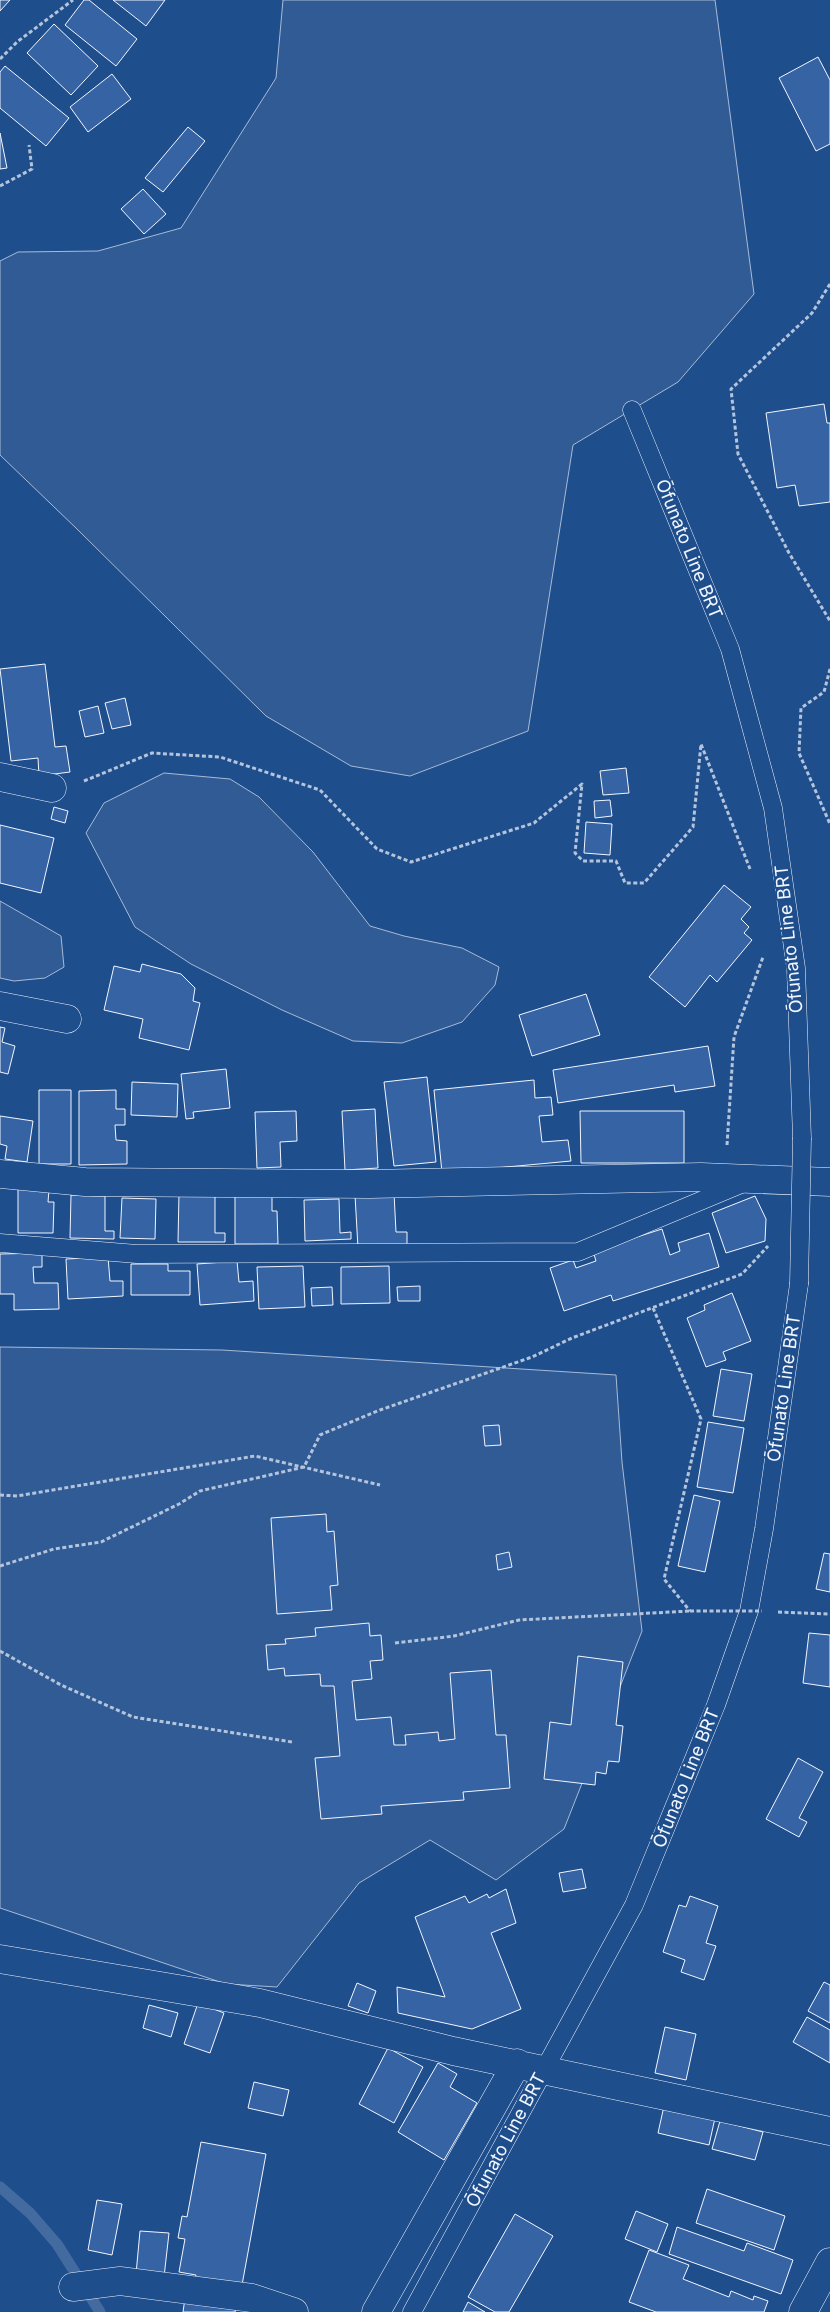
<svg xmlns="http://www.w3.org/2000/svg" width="830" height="2312" font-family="Inter,sans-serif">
<rect width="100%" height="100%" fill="#1f4e8c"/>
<path fill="#305b95" stroke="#a8bbd7" d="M 283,0 L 715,0 L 754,294 L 678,382 L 573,445 L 528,731 L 410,776 L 351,766 L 266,716 L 77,529 L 0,455 L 0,261 L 18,252 L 98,251 L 181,228 L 276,78 Z
M 164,773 L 230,779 L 259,797 L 313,852 L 370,926 L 404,936 L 462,948 L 499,967 L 495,985 L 462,1022 L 402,1043 L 353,1041 L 282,1010 L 191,964 L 135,927 L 86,833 L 104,803 Z
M 0,901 L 61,936 L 64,967 L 45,978 L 14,981 L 0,978 Z
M 0,1347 L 222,1350 L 616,1375 L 622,1462 L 642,1631 L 564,1829 L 496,1880 L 430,1840 L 359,1883 L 277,1987 L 226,1984 L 0,1908 Z"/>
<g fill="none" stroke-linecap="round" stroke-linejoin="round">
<path stroke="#446ba0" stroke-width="11" d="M 0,2187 L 30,2213 L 57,2244 L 100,2312"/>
</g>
<path fill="#3563a3" stroke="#f2f6ff" d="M 0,0 L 10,0 L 0,11 Z
M 84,0 L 89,0 L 137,39 L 116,66 L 65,25 Z
M 113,0 L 165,0 L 146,26 Z
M 54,24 L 98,66 L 71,95 L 27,53 Z
M 818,57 L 830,80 L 830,144 L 816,151 L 779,78 Z
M 5,66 L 69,118 L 46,146 L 0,108 L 0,72 Z
M 112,74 L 131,99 L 88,132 L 70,107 Z
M 188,127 L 205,141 L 163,192 L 145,178 Z
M 0,133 L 7,168 L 0,169 Z
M 143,189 L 166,214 L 144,234 L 121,209 Z
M 824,404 L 827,423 L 830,423 L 830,502 L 799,506 L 795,485 L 777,488 L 766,413 Z
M 45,664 L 55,747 L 66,746 L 70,772 L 39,776 L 38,758 L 11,761 L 0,669 Z
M 125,698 L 131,725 L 112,729 L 105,703 Z
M 98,706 L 104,733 L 85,737 L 79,711 Z
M 626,768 L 629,793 L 603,795 L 600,771 Z
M 610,800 L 612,816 L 595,818 L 594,801 Z
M 54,807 L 68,811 L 65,823 L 51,819 Z
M 586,822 L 612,824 L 610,855 L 584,853 Z
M 0,825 L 54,838 L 41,893 L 0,883 Z
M 724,885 L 751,907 L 741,919 L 749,927 L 744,933 L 752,940 L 717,982 L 710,975 L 685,1007 L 649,977 Z
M 142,964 L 181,974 L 195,988 L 193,1001 L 200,1003 L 189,1050 L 139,1038 L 143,1019 L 104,1010 L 114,966 L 140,972 Z
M 586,994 L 600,1035 L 532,1056 L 519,1015 Z
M 0,1027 L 5,1028 L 2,1042 L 15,1046 L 8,1074 L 0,1072 Z
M 708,1046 L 715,1086 L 675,1092 L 674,1085 L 558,1103 L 553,1070 Z
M 226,1069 L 230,1108 L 193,1112 L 194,1118 L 186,1119 L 181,1074 Z
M 427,1077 L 436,1162 L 394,1166 L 384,1082 Z
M 534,1080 L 535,1098 L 551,1097 L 553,1115 L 539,1116 L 542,1142 L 568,1140 L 571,1161 L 442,1173 L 434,1090 Z
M 132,1082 L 178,1084 L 177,1117 L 131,1115 Z
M 39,1090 L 71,1090 L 71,1164 L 39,1164 Z
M 116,1090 L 116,1109 L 125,1109 L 125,1125 L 115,1125 L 116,1140 L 127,1141 L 127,1164 L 79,1165 L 79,1091 Z
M 375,1109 L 378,1168 L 345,1170 L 342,1111 Z
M 296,1111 L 297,1141 L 280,1142 L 281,1167 L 257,1168 L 255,1112 Z
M 580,1111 L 684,1111 L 684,1163 L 581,1163 Z
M 0,1116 L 33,1121 L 27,1162 L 5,1159 L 7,1146 L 0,1144 Z
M 18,1189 L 49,1190 L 48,1202 L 54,1202 L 53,1233 L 18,1233 Z
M 179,1193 L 215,1193 L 215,1233 L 225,1233 L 225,1242 L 178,1242 Z
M 394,1193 L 396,1232 L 407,1232 L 407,1245 L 358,1248 L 355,1195 Z
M 235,1194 L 272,1195 L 272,1211 L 277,1211 L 278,1244 L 235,1244 Z
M 71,1195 L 105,1196 L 105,1231 L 114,1231 L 114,1239 L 70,1238 Z
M 755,1196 L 766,1219 L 765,1241 L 726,1253 L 712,1213 Z
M 122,1198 L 156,1199 L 155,1239 L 120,1238 Z
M 339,1199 L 340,1233 L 351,1232 L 351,1239 L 305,1241 L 304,1200 Z
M 662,1229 L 670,1255 L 680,1251 L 678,1243 L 709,1233 L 719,1267 L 613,1301 L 611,1295 L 564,1311 L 550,1268 L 573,1260 L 576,1268 L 596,1261 L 593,1251 Z
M 42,1253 L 42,1267 L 33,1267 L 34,1283 L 58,1283 L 59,1309 L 14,1310 L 14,1294 L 0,1294 L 0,1254 Z
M 108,1257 L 110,1281 L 123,1281 L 123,1296 L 68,1299 L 66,1259 Z
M 237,1261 L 239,1282 L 253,1281 L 254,1301 L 200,1305 L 197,1264 Z
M 131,1264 L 168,1264 L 168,1271 L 190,1271 L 190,1295 L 131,1295 Z
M 303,1266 L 305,1307 L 259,1309 L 257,1267 Z
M 389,1266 L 390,1303 L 341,1304 L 341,1267 Z
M 420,1286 L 420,1301 L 398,1301 L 397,1287 Z
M 332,1287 L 333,1305 L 312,1306 L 311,1288 Z
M 732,1293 L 751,1341 L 723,1352 L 726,1360 L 706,1367 L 687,1318 L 705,1310 L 704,1305 Z
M 721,1369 L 752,1374 L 744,1421 L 713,1416 Z
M 708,1422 L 744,1428 L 733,1493 L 697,1487 Z
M 499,1425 L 501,1445 L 485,1446 L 483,1426 Z
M 694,1495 L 720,1501 L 705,1572 L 678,1566 Z
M 326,1514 L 327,1532 L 334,1531 L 338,1585 L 330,1586 L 332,1610 L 277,1614 L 271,1518 Z
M 509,1552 L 512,1567 L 498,1570 L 496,1555 Z
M 824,1553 L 830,1554 L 830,1592 L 816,1589 Z
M 369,1623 L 370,1636 L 381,1635 L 383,1660 L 370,1661 L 372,1679 L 352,1681 L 356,1720 L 391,1717 L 394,1745 L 406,1745 L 405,1735 L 438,1732 L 439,1741 L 455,1739 L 450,1673 L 491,1670 L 496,1735 L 506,1735 L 510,1788 L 463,1792 L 464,1800 L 381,1806 L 382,1814 L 321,1819 L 315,1758 L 340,1756 L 334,1686 L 321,1686 L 320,1674 L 285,1676 L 284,1668 L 268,1670 L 266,1645 L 286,1644 L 285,1639 L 316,1636 L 315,1628 Z
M 809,1633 L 830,1635 L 830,1687 L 803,1683 Z
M 578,1656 L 623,1662 L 616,1725 L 623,1726 L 619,1762 L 608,1761 L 606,1774 L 596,1772 L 595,1785 L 544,1779 L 550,1722 L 571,1725 Z
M 798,1758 L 823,1772 L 799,1818 L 807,1822 L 799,1837 L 766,1819 Z
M 582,1869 L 586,1888 L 563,1892 L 559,1873 Z
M 506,1889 L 516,1923 L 491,1933 L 521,2009 L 472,2029 L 398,2013 L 397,1987 L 445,1997 L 415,1917 L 465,1896 L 469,1903 L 487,1894 L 489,1898 Z
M 690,1896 L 718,1906 L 706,1943 L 716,1946 L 704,1980 L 681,1972 L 685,1960 L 663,1952 L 679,1905 L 686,1907 Z
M 824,1982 L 830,1985 L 830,2023 L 808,2011 Z
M 357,1983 L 376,1991 L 368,2013 L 348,2006 Z
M 198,2003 L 224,2013 L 210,2053 L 184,2044 Z
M 149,2005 L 178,2013 L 171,2037 L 143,2028 Z
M 807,2017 L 830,2030 L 830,2063 L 793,2042 Z
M 665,2027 L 696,2034 L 686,2080 L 655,2073 Z
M 388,2048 L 423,2067 L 394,2123 L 359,2104 Z
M 438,2063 L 457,2074 L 450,2087 L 477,2103 L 444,2160 L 398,2132 Z
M 254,2082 L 289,2090 L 283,2116 L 248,2108 Z
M 664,2106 L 715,2118 L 709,2145 L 658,2133 Z
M 720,2121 L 763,2132 L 755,2160 L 712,2149 Z
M 201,2142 L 266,2154 L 242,2285 L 195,2284 L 196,2275 L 179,2272 L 185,2239 L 178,2238 L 182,2216 L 187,2217 Z
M 707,2189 L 785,2216 L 774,2250 L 696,2223 Z
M 97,2200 L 122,2204 L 112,2255 L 88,2250 Z
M 636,2211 L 668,2224 L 657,2252 L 625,2239 Z
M 515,2214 L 553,2236 L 509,2312 L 495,2312 L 468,2297 Z
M 677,2227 L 744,2251 L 747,2243 L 793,2260 L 781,2294 L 669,2254 Z
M 140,2231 L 169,2233 L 164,2277 L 136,2274 Z
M 649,2250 L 689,2265 L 683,2279 L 729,2297 L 731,2291 L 753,2300 L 754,2296 L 768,2301 L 764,2312 L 656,2312 L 629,2302 Z
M 185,2298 L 236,2307 L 235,2312 L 183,2312 Z
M 468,2302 L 485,2312 L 463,2312 Z"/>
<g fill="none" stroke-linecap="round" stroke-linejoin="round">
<g stroke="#f2f6ff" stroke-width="19">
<path id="lane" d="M 632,410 L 730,649 L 773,808 L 796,968 L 802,1138
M 0,1243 L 137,1254 L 578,1252 L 746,1182
M 412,2312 L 634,1905 L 716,1705 L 749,1611 L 764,1529 L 799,1284"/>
</g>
<g stroke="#f2f6ff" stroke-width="29">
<path id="street" d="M 0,777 L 52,788
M 0,1006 L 67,1019
M 0,1174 L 85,1182 L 370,1184 L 701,1177 L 830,1182
M 0,1959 L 260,2003 L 453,2051 L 830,2131
M 73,2287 L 120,2281 L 252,2298 L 294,2312
M 376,2312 L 517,2063"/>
</g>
<g stroke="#f2f6ff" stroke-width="29">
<path id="secondary" d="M 803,2312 L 830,2262"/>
</g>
<path stroke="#b3c4dc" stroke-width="3" stroke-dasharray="4 2.5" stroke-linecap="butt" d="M 0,59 L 17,42 L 73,0
M 0,186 L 32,169 L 29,145
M 830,284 L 812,313 L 731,389 L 738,454 L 789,553 L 830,621
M 830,669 L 824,692 L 801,708 L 799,753 L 830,824
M 84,781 L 152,753 L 220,757 L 320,790 L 377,849 L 411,862 L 534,823 L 582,784 L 575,853 L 583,861 L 616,861 L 625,883 L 644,883 L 693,827 L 701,744 L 750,869
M 727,1145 L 734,1037 L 763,957
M 653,1308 L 701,1419 L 664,1579 L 690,1611
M 0,1495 L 17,1496 L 255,1456 L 380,1485
M 0,1566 L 54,1549 L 101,1542 L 179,1504 L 200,1491 L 304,1467 L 320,1435 L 380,1410 L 532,1357 L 572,1338 L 742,1274 L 768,1246
M 778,1612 L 830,1614
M 395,1643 L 454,1636 L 519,1620 L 690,1611
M 0,1651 L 61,1685 L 133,1717 L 292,1742"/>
<use href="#lane" stroke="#1f4e8c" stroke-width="18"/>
<use href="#street" stroke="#1f4e8c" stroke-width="28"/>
<use href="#secondary" stroke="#1f4e8c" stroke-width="28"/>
<g stroke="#f2f6ff" stroke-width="19" stroke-linecap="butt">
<path id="lane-bridge" d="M 799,1284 L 802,1138"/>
</g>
<path stroke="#b3c4dc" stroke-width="3" stroke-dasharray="4 2.5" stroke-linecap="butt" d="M 690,1611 L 762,1611"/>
<use href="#lane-bridge" stroke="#1f4e8c" stroke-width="18"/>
</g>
<g text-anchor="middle" stroke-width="4" stroke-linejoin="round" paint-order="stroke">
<g font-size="18" fill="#f2f6ff" stroke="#1f4e8c">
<text transform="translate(689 549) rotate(68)" y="6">Ōfunato Line BRT</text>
<text transform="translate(789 939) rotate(-96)" y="6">Ōfunato Line BRT</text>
<text transform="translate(784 1388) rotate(-82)" y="6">Ōfunato Line BRT</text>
<text transform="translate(686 1778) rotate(-68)" y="6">Ōfunato Line BRT</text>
<text transform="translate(506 2140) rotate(-62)" y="6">Ōfunato Line BRT</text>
</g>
</g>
</svg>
